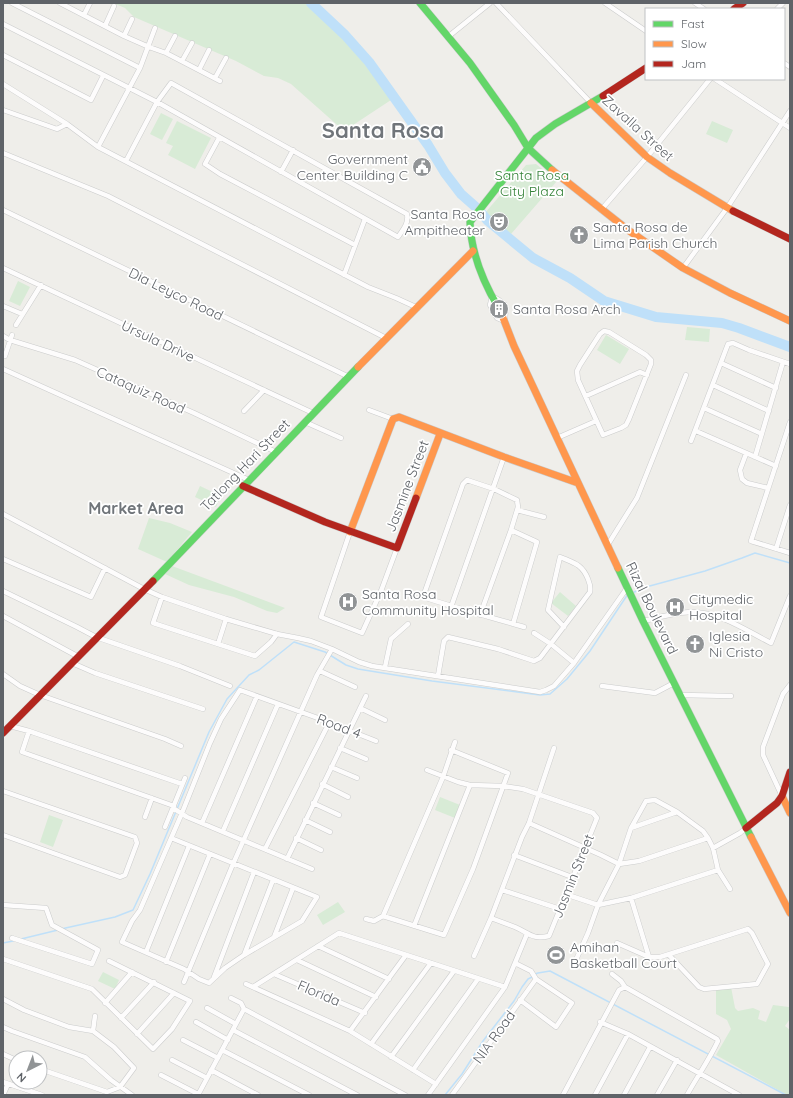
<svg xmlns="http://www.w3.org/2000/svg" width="793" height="1098" font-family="Quicksand,sans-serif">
<rect width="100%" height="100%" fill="#efeeea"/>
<path fill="#d8ebd6" d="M 113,3 L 303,3 L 307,4 L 349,42 L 391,100 L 344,131 L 291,84 L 278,78 L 264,76 L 236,61 L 134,17 L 125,8 Z
M 161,113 L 173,119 L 162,140 L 150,134 Z
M 177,121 L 211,138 L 195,169 L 168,155 L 173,146 L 166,143 Z
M 712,121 L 733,130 L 727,143 L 706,134 Z
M 536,164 L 557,181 L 511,234 L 485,213 L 526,165 Z
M 18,281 L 30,287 L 20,306 L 9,301 Z
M 687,327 L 710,329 L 709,342 L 685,340 Z
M 606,335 L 629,349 L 620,364 L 597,350 Z
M 200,486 L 221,496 L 216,507 L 195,497 Z
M 149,518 L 170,523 L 192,532 L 167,562 L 138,549 Z
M 172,566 L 285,608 L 277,613 L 267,611 L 234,597 L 189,585 L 165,574 Z
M 560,592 L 576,606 L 568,616 L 551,603 Z
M 440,797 L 460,805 L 455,818 L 435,810 Z
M 49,815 L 63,820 L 53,847 L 40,842 Z
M 338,902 L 345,912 L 323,925 L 317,915 Z
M 103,972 L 119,980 L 115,989 L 98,981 Z
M 731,987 L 735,1008 L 738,1011 L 753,1008 L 760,1011 L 758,1019 L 766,1022 L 773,1005 L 789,1007 L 790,1019 L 785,1026 L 790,1030 L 790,1095 L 787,1095 L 716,1055 L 731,1029 L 727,1020 L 716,1014 L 716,989 Z"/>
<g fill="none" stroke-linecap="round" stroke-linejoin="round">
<path stroke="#bfe0f9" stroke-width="1.5" d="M 632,593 L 646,587 L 705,571 L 742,558 L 755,553 L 790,563
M 61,929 L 115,917 L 133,910 L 150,874 L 209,732 L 227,699 L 249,675 L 259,670 L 294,642 L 325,652 L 346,665 L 358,669 L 432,681 L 540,695 L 550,694 L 567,679 L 590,651 L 628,594
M 21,939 L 58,930
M 3,943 L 13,941
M 535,974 L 538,973 L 550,971 L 786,1095
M 445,1095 L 462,1074 L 483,1041 L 514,1001 L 522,987 L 528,979 L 532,977"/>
<path stroke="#bfe0f9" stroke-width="10" d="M 311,3 L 345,35 L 369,62 L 428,145 L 445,173 L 461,194 L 478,209 L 488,221 L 533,258 L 570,278 L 604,301 L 656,317 L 722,323 L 739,328 L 790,347"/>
<g stroke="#cbcccc" stroke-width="5.5">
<path id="street" d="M 12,3 L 140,68
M 60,3 L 124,36 L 149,47 L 166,53 L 220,81
M 496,3 L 591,103
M 605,3 L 646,31
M 695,3 L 704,9
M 777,9 L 783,3
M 84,15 L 90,3
M 3,24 L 157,102 L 398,237 C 403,230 409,223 407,214 L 171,83 L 157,102 L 126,161
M 105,26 L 114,6
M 124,36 L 132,19
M 449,36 L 490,3
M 166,53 L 175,36
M 3,55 L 91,100 L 103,76
M 182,61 L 192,43
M 784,63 L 790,67
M 199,70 L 209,50
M 215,78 L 226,58
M 715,79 L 790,128
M 3,84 L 67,124 L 98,147 L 368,287 L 396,298 L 418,308
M 3,110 L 57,129 L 67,124
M 219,138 L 205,164 L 220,174 L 355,245
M 98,147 L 140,68 L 155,28
M 3,153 L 108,196 L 386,338
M 281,172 L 293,150
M 3,210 L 349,377
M 601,210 L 647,157 L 710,79
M 3,268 L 313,413
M 683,268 L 727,208 L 790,111
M 344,275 L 365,219
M 492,297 C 504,300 508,310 504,321 L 497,318 L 490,305 Z
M 3,306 L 22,314
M 16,325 L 41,285
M 604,331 L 609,332 L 646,355 L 651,360 L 651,364 L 629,419 L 626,425 L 621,428 L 603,435 L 578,380 L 577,371 L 580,365 L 600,334 Z
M 3,336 L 10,340 L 75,360 L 194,413 L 276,452
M 5,356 L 12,335
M 721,363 L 776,388
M 3,369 L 249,480
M 713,385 L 769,411
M 586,396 L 640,372 L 647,375
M 704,408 L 762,434
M 369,410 L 393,419
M 244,411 L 264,390
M 305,422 L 341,438
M 790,422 L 751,541 L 790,553
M 696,431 L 776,466
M 557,438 L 596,421
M 691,441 L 728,344 L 733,343 L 749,350 L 790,364
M 746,454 L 740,470 L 742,479 L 747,483 L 768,488
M 755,457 L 783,362
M 517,510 L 544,517
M 3,514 L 144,589 L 162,597 L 226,619 L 277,634 L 298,638 L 311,641 L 332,649 L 359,662 L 372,666 L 540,692 L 546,690 L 554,686 L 574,663 L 627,588
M 511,530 L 537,542 L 513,624
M 350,532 L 321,617 L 362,633 L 381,591 L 397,548
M 607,546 L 637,498 L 686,375
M 776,549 L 790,505
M 3,559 L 91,597 L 105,568
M 3,591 L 77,627 L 96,637 L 180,666 L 230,686
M 162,597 L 153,623 L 255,656 L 271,642 L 277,634
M 451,607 L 504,457
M 480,615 L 511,530 L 518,507 L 517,500 L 494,489 L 467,480 L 463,484 L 423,597 C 456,608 490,617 524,627
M 3,616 L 77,656
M 643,621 C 657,618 677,612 691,612 C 720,612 747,631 771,643 L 790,596
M 534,633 L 551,644 L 574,663
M 218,644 L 226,619
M 72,663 L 95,673 L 203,709
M 385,667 L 391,639 L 408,624
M 320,671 L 355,687
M 3,674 L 20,686 L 40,695 L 165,739 L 181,746
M 438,676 L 444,641 L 448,637 L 498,649 L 534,661 L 540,658 L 590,592 C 591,587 590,584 588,579 C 582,564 574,563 560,557 L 548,610 L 564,627
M 602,686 L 655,693 L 674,683
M 680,695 L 731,696
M 360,708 L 385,720
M 10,726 L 29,731 L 182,784
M 29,731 L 22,752 L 174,806
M 340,748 L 366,759
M 331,767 L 357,778
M 427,770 L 458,782 L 470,785 L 503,786 L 523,789 L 593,813 L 597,818 L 549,936 C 532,940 529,933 515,927 C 507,924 499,921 491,918
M 322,784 L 348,797
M 3,791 L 135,837 L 137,843 L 125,875 L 120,877 L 3,835
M 782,796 L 763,755 L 763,747 L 783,694 L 790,685
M 313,803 L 339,815
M 173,808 L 187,817 L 312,869
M 145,817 L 152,798
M 305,820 L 330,832
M 202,823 L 257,696
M 529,823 L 601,855 L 619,864 L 639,861 L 708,838 L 713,848 L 718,870 L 730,889
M 165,827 L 185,778
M 631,828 L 646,801 L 655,800 L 677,812
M 223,831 L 278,704
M 171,838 L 317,897 L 302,921 L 244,955 L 225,968 L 209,983 L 199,979 L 184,969 L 122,942 L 132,921 L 140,910 L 182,813 L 210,743 L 221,719 L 240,690 L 315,717 L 376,741
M 296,838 L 321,850
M 713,848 L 740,833 L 746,828
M 265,849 L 329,723
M 514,855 L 572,877
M 287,859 L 366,696
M 502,890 L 560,909
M 565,894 L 598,905 L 631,898 L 718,870
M 631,898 L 649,957
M 3,905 L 46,908 L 52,925 L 98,950 L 92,964 L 12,938
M 383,916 L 444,935 L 473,869 L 508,773 L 451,750
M 366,919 L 374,921 L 383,916 L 443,777 L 455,742
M 414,926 L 470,785
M 274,937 L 293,888
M 617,943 L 649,957 L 660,957 L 748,929 L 752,933 L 768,964 L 757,984 L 704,989 L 699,987 L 669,955
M 318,946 L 389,979
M 146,952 L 189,846
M 244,955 L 273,880
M 474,956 L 491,918 L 522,837 L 529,823 L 554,748
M 3,959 L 92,989 L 153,1049 L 172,1029 L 190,1001 L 109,961
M 297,960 L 376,997
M 166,962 L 210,854
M 575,962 L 588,933 L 598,905 L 619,864 L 631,828 L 677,812 L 703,831 L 708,838
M 515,963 L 531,971 L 536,979 L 572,1003 L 556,1027 L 520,1000
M 274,974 L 365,1013
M 612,974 L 621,981 L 625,987
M 214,977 L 254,872
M 184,982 L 233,864 L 317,675 L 332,649
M 246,984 L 350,1031 L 436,1084
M 253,987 L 339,933 L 505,987
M 231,998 L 241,1003 L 244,1009 L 405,1095
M 3,999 L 24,1010 L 69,1027 L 93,1031 L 114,1047 L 134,1068 L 120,1087 L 107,1092 L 40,1069
M 105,1003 L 132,972
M 207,1008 L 236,1024
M 121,1018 L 154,982
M 196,1022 L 228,1040
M 600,1022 L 628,1034 L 739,1095
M 3,1027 L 12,1031 L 85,1057 L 111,1080 L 132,1095
M 233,1030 L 357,1095
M 93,1031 L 95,1016
M 350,1031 L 406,955
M 137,1034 L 174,993
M 183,1040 L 218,1058
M 371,1044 L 431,963
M 222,1050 L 309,1095
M 3,1054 L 16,1060
M 391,1057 L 454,971
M 172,1060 L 207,1078
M 211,1070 L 258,1095
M 413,1070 L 478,979
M 161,1075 L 198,1094
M 3,1082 L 42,1095
M 3,1095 L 8,1084
M 198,1095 L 244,1009
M 428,1095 L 505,987 L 527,934
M 452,1095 L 536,979
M 563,1095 L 619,990 L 625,987 L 717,1039 L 718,1041 C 709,1060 697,1077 687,1095
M 595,1095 L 628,1034
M 624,1095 L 650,1047
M 657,1095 L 677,1060"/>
</g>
<g stroke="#cacacb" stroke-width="8">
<path id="fast" d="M 420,3 L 470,63 L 514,125 L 528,148 L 552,170
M 498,307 C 482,280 471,253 470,222 L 536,138 L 555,124 L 603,96
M 618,568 L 643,621 L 751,837
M 153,581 L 358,367"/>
</g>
<g stroke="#cacacb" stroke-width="8">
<path id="slow" d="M 591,103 L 647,157 L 670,173 L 733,211
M 552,170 L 628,230 L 683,268 L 730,293 L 790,321
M 500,310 L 514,346 L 618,568
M 358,367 L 473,251
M 416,498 L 440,434
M 350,532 L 393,419 L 399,417 L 504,457 L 578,483
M 782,796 L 790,813
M 751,837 L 790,913"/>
</g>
<g stroke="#cacacb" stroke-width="8">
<path id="jam" d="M 734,9 L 743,3
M 603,96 L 646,68
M 733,211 L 790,239
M 243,486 L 325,522 L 397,548 L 416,498
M 3,733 L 153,581
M 746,828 L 777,803 L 782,796 L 790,772"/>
</g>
<use href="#street" stroke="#fdfcfc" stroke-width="4.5"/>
<use href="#fast" stroke="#63d668" stroke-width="7"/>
<use href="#slow" stroke="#ff974d" stroke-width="7"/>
<use href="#jam" stroke="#b3261e" stroke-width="7"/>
</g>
<defs>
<g id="civic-disc" transform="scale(1)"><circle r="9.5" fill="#919496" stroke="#fff"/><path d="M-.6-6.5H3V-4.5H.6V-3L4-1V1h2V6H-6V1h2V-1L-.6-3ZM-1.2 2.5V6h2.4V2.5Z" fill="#fff"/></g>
<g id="theatre-disc" transform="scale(1)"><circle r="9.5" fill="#919496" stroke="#fff"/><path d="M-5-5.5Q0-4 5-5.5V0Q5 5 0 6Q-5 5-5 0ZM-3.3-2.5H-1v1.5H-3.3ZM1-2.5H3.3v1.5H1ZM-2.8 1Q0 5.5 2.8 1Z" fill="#fff"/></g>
<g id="church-disc" transform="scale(1)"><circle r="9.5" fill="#919496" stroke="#fff"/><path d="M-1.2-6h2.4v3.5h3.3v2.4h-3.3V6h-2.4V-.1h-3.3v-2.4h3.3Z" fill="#fff"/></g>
<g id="building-disc" transform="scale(1)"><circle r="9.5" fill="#919496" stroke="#fff"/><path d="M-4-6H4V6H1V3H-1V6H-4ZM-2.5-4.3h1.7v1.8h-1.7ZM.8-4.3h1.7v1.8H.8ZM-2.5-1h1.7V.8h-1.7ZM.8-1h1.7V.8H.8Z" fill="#fff"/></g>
<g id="hospital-disc" transform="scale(1)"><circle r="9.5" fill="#919496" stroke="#fff"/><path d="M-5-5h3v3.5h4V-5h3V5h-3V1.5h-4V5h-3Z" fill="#fff"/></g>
<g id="stadium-disc" transform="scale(1)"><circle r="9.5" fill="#919496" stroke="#fff"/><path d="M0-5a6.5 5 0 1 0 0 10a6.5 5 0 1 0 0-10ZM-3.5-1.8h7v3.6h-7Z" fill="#fff"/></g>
</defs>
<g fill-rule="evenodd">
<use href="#civic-disc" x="422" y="167"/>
<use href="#theatre-disc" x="499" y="222"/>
<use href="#church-disc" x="579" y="235"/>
<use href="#building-disc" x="499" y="309"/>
<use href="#hospital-disc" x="348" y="602"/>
<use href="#hospital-disc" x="675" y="607"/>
<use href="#church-disc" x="695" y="644"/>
<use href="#stadium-disc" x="556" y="955"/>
</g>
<g text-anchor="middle" stroke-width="3.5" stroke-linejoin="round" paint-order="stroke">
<g font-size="14" fill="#5f6368" stroke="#fff">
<text transform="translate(638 128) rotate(42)" y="5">Zavalla Street</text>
<text transform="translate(176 294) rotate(26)" y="5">Dia Leyco Road</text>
<text transform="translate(158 341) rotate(25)" y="5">Ursula Drive</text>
<text transform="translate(141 390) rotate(24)" y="5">Cataquiz Road</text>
<text transform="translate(245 465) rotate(-46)" y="5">Tatlong Hari Street</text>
<text transform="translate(407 486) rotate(-69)" y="5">Jasmine Street</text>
<text transform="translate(652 608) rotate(64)" y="5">Rizal Boulevard</text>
<text transform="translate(339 726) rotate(21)" y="5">Road 4</text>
<text transform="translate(573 876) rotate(-68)" y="5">Jasmin Street</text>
<text transform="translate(319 993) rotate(23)" y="5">Florida</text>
<text transform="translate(494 1037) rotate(-54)" y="5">NIA Road</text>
</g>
<g font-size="14" fill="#5f6368" stroke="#fff" text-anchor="start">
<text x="408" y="164" text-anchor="end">Government<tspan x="408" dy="16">Center Building C</tspan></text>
<text x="485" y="219" text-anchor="end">Santa Rosa<tspan x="485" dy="16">Ampitheater</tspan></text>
<text x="593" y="232">Santa Rosa de<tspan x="593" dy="16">Lima Parish Church</tspan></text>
<text x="513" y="314">Santa Rosa Arch</text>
<text x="362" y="599">Santa Rosa<tspan x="362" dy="16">Community Hospital</tspan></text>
<text x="689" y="604">Citymedic<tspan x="689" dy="16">Hospital</tspan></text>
<text x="709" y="641">Iglesia<tspan x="709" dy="16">Ni Cristo</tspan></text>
<text x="570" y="952">Amihan<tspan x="570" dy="16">Basketball Court</tspan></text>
</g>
<g font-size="14" fill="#348238" stroke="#fff">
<text x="532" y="180">Santa Rosa<tspan x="532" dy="16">City Plaza</tspan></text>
</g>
<g font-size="16" font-weight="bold" fill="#70757a" stroke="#fff">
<text x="136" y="514">Market Area</text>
</g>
<g font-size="22" font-weight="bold" fill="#70757a" stroke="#fff">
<text x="383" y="138">Santa Rosa</text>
</g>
</g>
<rect width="793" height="1098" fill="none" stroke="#5f6368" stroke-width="8"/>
<rect x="645" y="8" width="140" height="72" fill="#ffffff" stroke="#bfc1c3"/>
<rect x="653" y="21" width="20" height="6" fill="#63d668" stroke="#bfc1c3"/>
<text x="681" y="28" font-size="12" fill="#5f6368">Fast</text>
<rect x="653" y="41" width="20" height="6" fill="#ff974d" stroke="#bfc1c3"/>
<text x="681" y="48" font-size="12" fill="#5f6368">Slow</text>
<rect x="653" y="61" width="20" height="6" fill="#b3261e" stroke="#bfc1c3"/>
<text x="681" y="68" font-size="12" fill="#5f6368">Jam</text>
<g transform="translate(28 1070) rotate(222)"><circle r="19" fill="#ffffff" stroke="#bfc1c3"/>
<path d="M0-3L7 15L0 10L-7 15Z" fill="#919496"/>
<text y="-6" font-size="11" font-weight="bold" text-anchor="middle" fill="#5f6368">N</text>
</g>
</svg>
